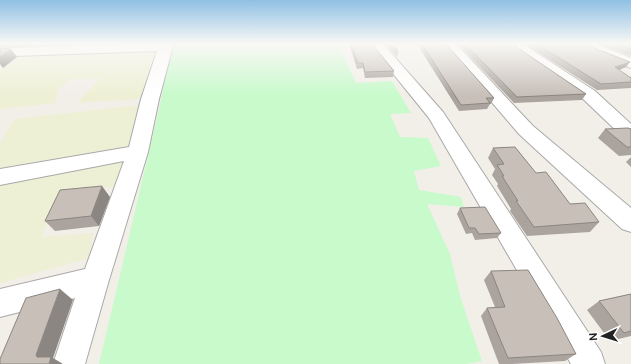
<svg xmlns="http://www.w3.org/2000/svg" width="631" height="364" font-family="'DM Sans',sans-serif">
<rect width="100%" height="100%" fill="#f2efe9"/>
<path fill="#eef0d5" d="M 159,50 L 145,92 L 137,99 L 77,103 L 101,78 L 70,79 L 58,90 L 55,103 L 0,109 L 0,71 L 13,63 L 18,55 Z
M 141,105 L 119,186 L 59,196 L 41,237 L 93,233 L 90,258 L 0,283 L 0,144 L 14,119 Z"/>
<path fill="#c8facc" d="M 172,44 L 338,44 L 356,83 L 392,81 L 411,113 L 390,114 L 400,137 L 428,138 L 441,166 L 414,171 L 419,190 L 461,197 L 464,207 L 427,204 L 450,254 L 460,296 L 482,361 L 467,364 L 99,364 L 160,105 Z"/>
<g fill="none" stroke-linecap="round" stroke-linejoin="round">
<g stroke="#a9a9a9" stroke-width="2">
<path id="minor" d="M 117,44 L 173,44 L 173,46 L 159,99 L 148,152 L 109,280 L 85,364 L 53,364 L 75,298 L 0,317 L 0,289 L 85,269 L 124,161 L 0,185 L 0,169 L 129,147 L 141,99 L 157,51 L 14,56 L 0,55 L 0,47 L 14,48 Z
M 369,44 L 383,44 L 443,112 L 601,352 L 605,364 L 571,364 L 429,118 Z
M 442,44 L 456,44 L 533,126 L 631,208 L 631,232 L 622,229 L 519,134 Z
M 507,44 L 523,44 L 595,91 L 631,124 L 631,140 L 624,138 L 583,99 L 509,47 Z
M 577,44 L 596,44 L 631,58 L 631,68 L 579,47 Z"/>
</g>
<use href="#minor" fill="#fff" fill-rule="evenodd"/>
</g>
<path fill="#aba49e" d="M 0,44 L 34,44 L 32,46 L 0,46 Z
M 349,44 L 372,44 L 394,71 L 393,77 L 365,78 L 363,68 L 357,69 Z
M 385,44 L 394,44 L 398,52 L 397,57 Z
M 417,44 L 446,44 L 494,98 L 491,104 L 490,104 L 487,109 L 459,111 Z
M 458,44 L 512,44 L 586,94 L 582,100 L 514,103 Z
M 525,44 L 584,44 L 626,67 L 619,70 L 631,78 L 631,88 L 597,90 Z
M 599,44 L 631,44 L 631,56 Z
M 605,129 L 631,129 L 631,155 L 619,156 L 598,138 Z
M 493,148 L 536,173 L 570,204 L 599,222 L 590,232 L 527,236 L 510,211 L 511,209 L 497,186 L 498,184 L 492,175 L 495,169 L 488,158 Z
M 631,157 L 631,167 L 626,162 Z
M 110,197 L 99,226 L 55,231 L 45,221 Z
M 460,208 L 501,233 L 497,238 L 475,240 L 472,233 L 466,234 L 457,214 Z
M 491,271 L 576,354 L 565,361 L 512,364 L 499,364 L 481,316 L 487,308 L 495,307 L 484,280 Z
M 631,294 L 631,336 L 610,341 L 587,310 L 599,301 Z"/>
<path fill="#8b8681" d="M 11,49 L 17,57 L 3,68 L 0,64 L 0,57 Z
M 630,62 L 626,67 L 611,73 L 615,67 Z
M 102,186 L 110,197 L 99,226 L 91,216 Z
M 60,289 L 73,300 L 53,358 L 63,364 L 49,364 L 37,357 L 36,355 Z"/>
<path fill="#c7bfb8" stroke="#8b8681" d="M 351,44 L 372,44 L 394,71 L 365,72 L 363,63 L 358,63 Z
M 390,44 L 394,44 L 398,52 Z
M 422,44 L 446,44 L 494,98 L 486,98 L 490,103 L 461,105 Z
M 465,44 L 512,44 L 586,94 L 517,97 Z
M 537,44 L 584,44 L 630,62 L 615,67 L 631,78 L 631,82 L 601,84 Z
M 617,44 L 631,44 L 631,49 Z
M 0,48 L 11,49 L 0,57 Z
M 628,128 L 631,129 L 631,147 L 627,147 L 605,129 Z
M 515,147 L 536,173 L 546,172 L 570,204 L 585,203 L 599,222 L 534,227 L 516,201 L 518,201 L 502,176 L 504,176 L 497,165 L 504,164 L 493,148 Z
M 102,186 L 91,216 L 45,221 L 60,190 Z
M 485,207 L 501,233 L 479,234 L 475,228 L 469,228 L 460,208 Z
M 528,270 L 557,318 L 576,354 L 508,358 L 487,308 L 505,307 L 491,271 Z
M 60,289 L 36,355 L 37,357 L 51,357 L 49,364 L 0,364 L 0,359 L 26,298 Z
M 631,294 L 631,331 L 624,333 L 599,301 Z"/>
<linearGradient id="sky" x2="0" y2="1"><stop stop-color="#8fc0e4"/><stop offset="0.46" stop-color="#f9f8f5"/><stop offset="1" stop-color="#f9f8f5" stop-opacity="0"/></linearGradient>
<rect width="631" height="95" fill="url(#sky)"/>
<g transform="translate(603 336) rotate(266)" stroke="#ffffff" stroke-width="3" paint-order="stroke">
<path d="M0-3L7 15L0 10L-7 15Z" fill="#222222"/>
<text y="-6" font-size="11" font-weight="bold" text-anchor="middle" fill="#222222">N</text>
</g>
</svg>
